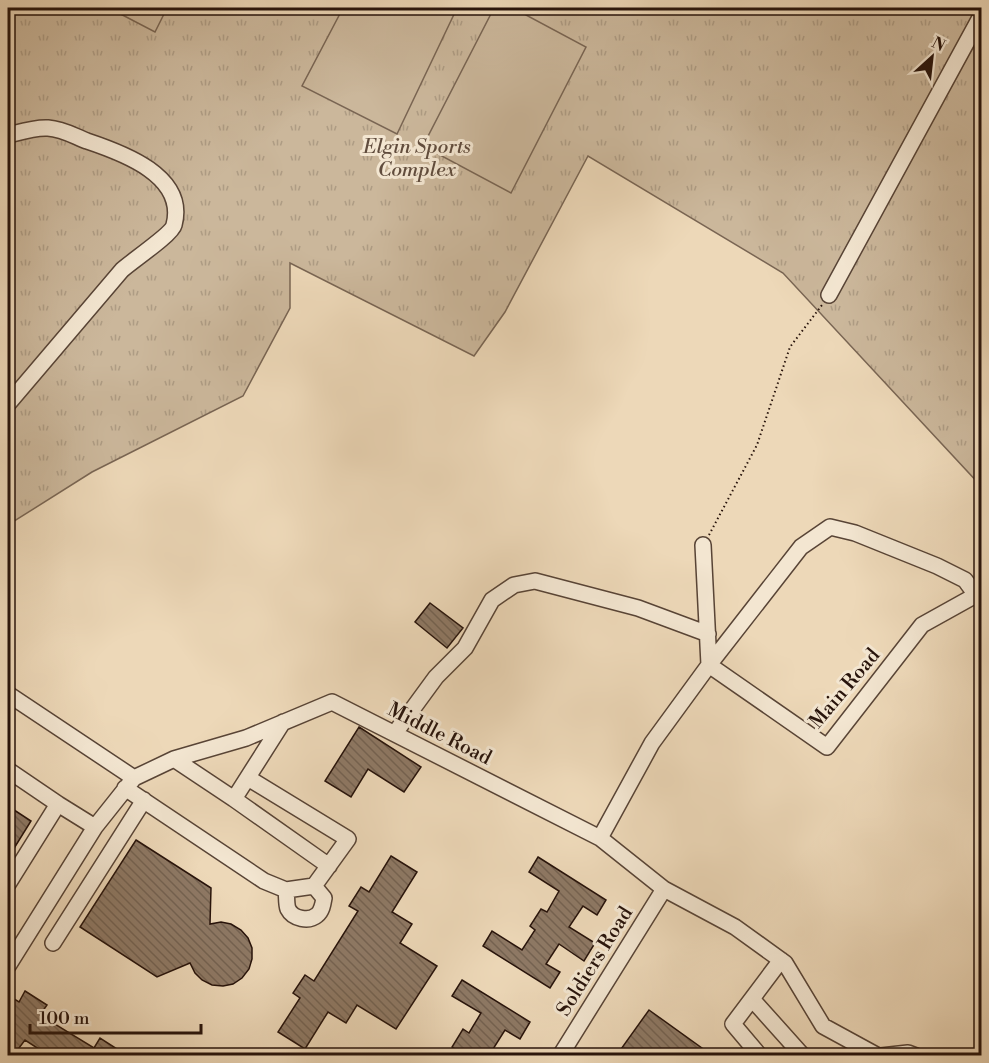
<svg xmlns="http://www.w3.org/2000/svg" width="989" height="1063" font-family="'Libre Bodoni',serif">
<defs>
<pattern id="grass-tufts" width="24" height="20" patternUnits="userSpaceOnUse" patternTransform="scale(1.5)"><rect width="24" height="20" fill="#cbb79b"/><path d="M3 7l-1-3M5 7V3M7 7l1-3M15 17l-1-3M17 17v-4M19 17l1-3" fill="none" stroke="#ae9c84"/></pattern>
<pattern id="building-back-hatch" width="6" height="6" patternUnits="userSpaceOnUse" patternTransform="scale(1.5)"><rect width="6" height="6" fill="#8e7965"/><path d="M-1 5l2 2M0 0l6 6M5-1l2 2" fill="none" stroke="#746251"/></pattern>
</defs>
<rect width="100%" height="100%" fill="#edd8b8"/>
<filter id="stains"><feTurbulence type="fractalNoise" baseFrequency=".00333" numOctaves="4"/><feColorMatrix values="0 0 0 0 .2 0 0 0 0 .09 0 0 0 0 .02 0 0 0 .5 -.17"/></filter>
<radialGradient id="worn" r=".72"><stop offset=".6" stop-color="#630" stop-opacity="0"/><stop offset="1" stop-color="#630" stop-opacity=".3"/></radialGradient>
<path fill="url(#grass-tufts)" stroke="#796553" stroke-width="1.5" d="M 8,8 L 981,8 L 981,486 L 783,273 L 588,156 L 505,312 L 474,356 L 290,263 L 290,308 L 243,396 L 92,472 L 8,525 Z"/>
<path fill="#cbb79b" stroke="#796553" stroke-width="1.5" d="M 109,8 L 167,8 L 155,32 Z
M 343,8 L 457,8 L 397,134 L 302,86 Z
M 494,8 L 513,8 L 586,47 L 511,193 L 423,146 Z"/>
<path fill="url(#building-back-hatch)" stroke="#27130b" stroke-width="1.5" d="M 430,603 L 463,628 L 447,648 L 415,622 Z
M 359,727 L 421,767 L 404,792 L 368,769 L 351,797 L 325,781 Z
M 8,806 L 31,821 L 8,858 Z
M 136,840 L 211,888 L 210,924 L 221,922 L 231,924 L 241,930 L 248,938 L 252,948 L 252,959 L 249,969 L 242,978 L 233,984 L 223,986 L 212,985 L 202,980 L 195,973 L 190,963 L 157,977 L 80,927 Z
M 391,856 L 417,872 L 392,912 L 412,924 L 400,943 L 437,966 L 396,1029 L 357,1005 L 346,1023 L 328,1012 L 305,1049 L 278,1032 L 300,998 L 293,993 L 305,975 L 314,981 L 358,911 L 349,906 L 361,887 L 369,892 Z
M 538,857 L 606,900 L 597,915 L 583,906 L 569,927 L 595,943 L 584,961 L 559,944 L 546,964 L 560,972 L 550,988 L 483,946 L 492,931 L 522,950 L 535,930 L 530,926 L 541,909 L 547,912 L 559,891 L 529,872 Z
M 462,980 L 530,1022 L 520,1039 L 505,1030 L 493,1049 L 504,1056 L 453,1056 L 456,1050 L 452,1047 L 463,1029 L 469,1033 L 481,1013 L 452,996 Z
M 25,991 L 47,1005 L 40,1015 L 94,1048 L 100,1038 L 128,1056 L 39,1056 L 42,1051 L 25,1040 L 13,1056 L 8,1056 L 8,995 L 19,1002 Z
M 649,1010 L 713,1056 L 630,1056 L 621,1049 Z"/>
<g fill="none" stroke-linecap="round" stroke-linejoin="round">
<g stroke="#584436" stroke-width="18">
<path id="minor" d="M 8,135 C 20,132 36,127 48,128 C 63,129 74,136 87,141 C 123,153 187,176 174,225 C 172,234 132,261 122,270 L 8,404
M 829,295 L 982,14
M 830,527 L 855,533 L 937,566 L 965,580 L 976,595 L 922,625 L 827,747 L 709,665 L 801,547 Z
M 8,694 L 134,778
M 395,733 L 436,677 L 465,648 L 492,600 L 514,585 L 535,581 L 638,608 L 708,634
M 174,759 L 234,799 L 283,722
M 8,770 L 58,804 L 8,884
M 125,788 L 264,881 L 286,890 L 314,886 L 348,839 L 248,778
M 234,799 L 329,866
M 58,804 L 95,827
M 600,838 L 652,743 L 709,665 L 703,545
M 286,890 C 287,895 286,904 288,909 C 293,919 309,922 317,915 C 322,911 323,904 324,898 L 314,886
M 53,943 L 144,800
M 8,966 L 95,827 L 134,778 L 174,759 L 246,738 L 332,702 L 600,838 L 664,889 L 735,927 L 785,963 L 823,1026 L 878,1056
M 752,999 L 803,1056
M 560,1056 L 664,889
M 760,1056 L 733,1024 L 781,960
M 881,1056 L 908,1053 L 916,1056"/>
</g>
<path stroke="#27130b" stroke-width="2" stroke-dasharray="1.5 3" stroke-linecap="butt" d="M 709,535 L 757,445 L 790,347 L 822,305"/>
<use href="#minor" stroke="#f3e6d1" stroke-width="15"/>
</g>
<g text-anchor="middle" stroke-width="6" stroke-linejoin="round" paint-order="stroke">
<g font-size="20" font-style="italic" fill="#604c3d" stroke="#f3e6d1">
<text x="417" y="153">Elgin Sports<tspan x="417" dy="23">Complex</tspan></text>
</g>
<g font-size="20" fill="#27130b" stroke="#f3e6d1">
<text transform="translate(844 688) rotate(-50)" y="7">Main Road</text>
<text transform="translate(440 733) rotate(27)" y="7">Middle Road</text>
<text transform="translate(594 961) rotate(-58)" y="7">Soldiers Road</text>
</g>
</g>
<rect width="989" height="1063" fill="none" stroke="#edd8b8" stroke-width="30"/>
<rect x="9" y="9" width="971" height="1045" fill="none" stroke="#27130b" stroke-width="3"/>
<rect x="15" y="15" width="959" height="1033" fill="none" stroke="#27130b" stroke-width="1.5"/>
<g transform="translate(932 57) rotate(27)" stroke="#f3e6d1" stroke-width="4.5" paint-order="stroke">
<path d="M0-4.5L10 22L0 15L-10 22Z" fill="#27130b"/>
<text y="-9" font-size="16" font-weight="bold" text-anchor="middle" fill="#27130b">N</text>
</g>
<path d="M30 1024v9h171v-9" fill="none" stroke="#27130b" stroke-width="3"/>
<text x="39" y="1024" font-size="18" fill="#27130b" stroke="#f3e6d1" stroke-width="4.5" paint-order="stroke">100 m</text>
<rect width="100%" height="100%" filter="url(#stains)"/>
<rect width="100%" height="100%" fill="url(#worn)"/>
</svg>
